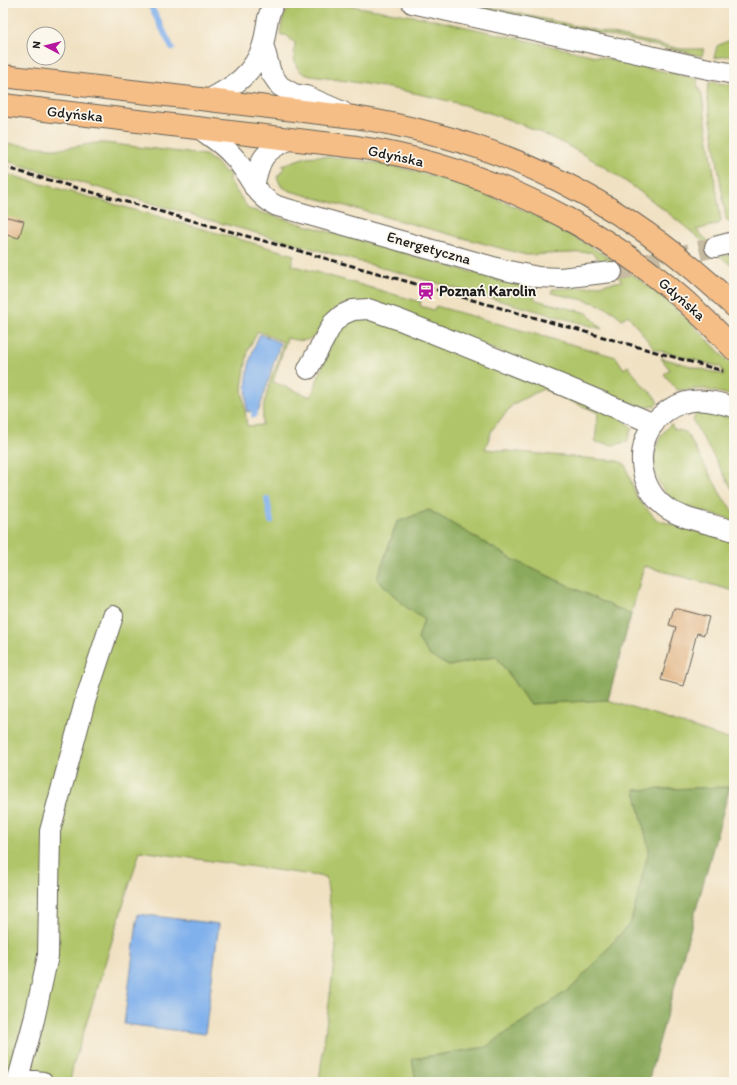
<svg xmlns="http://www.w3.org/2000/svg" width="737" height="1085" font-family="Itim,sans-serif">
<rect width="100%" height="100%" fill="#fbf7ec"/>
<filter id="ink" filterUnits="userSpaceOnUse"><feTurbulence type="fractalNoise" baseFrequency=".025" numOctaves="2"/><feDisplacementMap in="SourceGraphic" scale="8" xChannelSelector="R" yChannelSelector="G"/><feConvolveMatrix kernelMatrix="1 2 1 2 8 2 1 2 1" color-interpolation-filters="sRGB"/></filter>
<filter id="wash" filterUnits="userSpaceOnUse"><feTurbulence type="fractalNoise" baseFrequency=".012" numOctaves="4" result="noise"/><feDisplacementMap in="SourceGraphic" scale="16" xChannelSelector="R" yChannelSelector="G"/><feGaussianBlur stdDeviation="0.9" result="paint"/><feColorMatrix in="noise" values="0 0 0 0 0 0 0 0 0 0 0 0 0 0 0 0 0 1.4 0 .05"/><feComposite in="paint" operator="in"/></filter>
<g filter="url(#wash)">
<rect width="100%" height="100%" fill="#f0e1c2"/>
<path fill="#b0c569" stroke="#667042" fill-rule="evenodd" d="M 296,3 L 333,3 L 426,18 L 698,79 L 697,84 L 702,95 L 721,220 L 719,224 L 696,230 L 725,256 L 734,254 L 734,268 C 678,220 618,169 550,137 C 474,101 393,87 311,76 C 293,72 293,59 295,43 L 286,35 L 280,35 C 282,21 283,11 296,3 Z
M 459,3 L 471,3 L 681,49 L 704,49 L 702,56 Z
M 734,38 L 734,55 L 714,58 L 717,46 Z
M 709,82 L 734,85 L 734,221 L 729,222 L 726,219 L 707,94 Z
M 3,143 L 60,149 L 96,143 L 105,143 L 205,155 L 218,164 L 225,173 L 230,170 L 229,181 L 249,209 L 499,280 L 531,287 L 531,292 L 536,300 L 587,313 L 602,329 L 224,224 L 3,160 Z
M 317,156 C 437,163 554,214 648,286 C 680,310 707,338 734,368 L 734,396 L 704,389 L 677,390 L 664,374 L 670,370 L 661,358 L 724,375 L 721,367 L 654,349 L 628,315 L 622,319 C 602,300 578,300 552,293 L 552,289 L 588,287 L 622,281 L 591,252 L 526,255 L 290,191 L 281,186 L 277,177 L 284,168 L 282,165 L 306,157 Z
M 3,173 L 281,251 L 294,255 L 291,265 L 421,302 L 420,306 L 434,310 L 436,306 L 616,357 L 624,369 L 628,366 L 645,388 L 654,395 L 658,403 C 650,410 643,407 634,404 L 379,305 C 363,302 346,300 333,311 C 316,327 320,348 287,338 L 273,382 L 311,397 C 318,379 334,328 349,319 C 356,315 366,316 374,316 L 619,416 L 632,428 L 627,442 L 613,445 L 595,442 L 598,413 L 543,389 L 513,404 L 492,430 L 485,449 L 618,461 L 625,464 L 637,498 L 657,520 L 734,542 L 734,591 L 644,566 L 631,615 L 512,559 L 429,510 L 397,522 L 377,579 L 407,608 L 424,619 L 418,639 L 431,656 L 449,666 L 496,656 L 529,704 L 608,700 L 734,741 L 734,773 L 730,787 L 635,790 L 649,850 L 631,922 L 574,986 L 486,1047 L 412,1059 L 416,1082 L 319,1082 L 336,947 L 326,877 L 140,851 L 73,1066 L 70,1082 L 3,1082 ZM 258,331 L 283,342 L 278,363 L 272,375 L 264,404 L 262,425 L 247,426 L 242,388 L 248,350 Z
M 702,412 L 734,418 L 734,492 L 693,421 L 696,413 Z
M 671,424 L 674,429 L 686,432 L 723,498 L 734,512 L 734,520 C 717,515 697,511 681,504 C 648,488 646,447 671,424 Z"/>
<path fill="#8caa5d" stroke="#54633c" d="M 429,510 L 512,559 L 631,615 L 608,700 L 529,704 L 496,656 L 449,666 L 430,656 L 418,639 L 424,619 L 407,608 L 377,579 L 397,522 Z
M 730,787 L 648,1082 L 416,1082 L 412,1059 L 486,1047 L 574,986 L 631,922 L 649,850 L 635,790 Z"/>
<path fill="#81b1ec" stroke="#4e6684" d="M 260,334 L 280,343 L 259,410 L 247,412 C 245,383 247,360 260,334 Z
M 138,914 L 219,924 L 205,1034 L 124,1024 Z"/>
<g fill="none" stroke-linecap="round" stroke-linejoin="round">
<path stroke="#81b1ec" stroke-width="6" d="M 149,3 L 172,48
M 254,415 L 256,402
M 267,499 L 271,521"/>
</g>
<g id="blocks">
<path fill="#e0b07f" d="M 3,216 L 24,221 L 19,238 L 3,234 Z
M 674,608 L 709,617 L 704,635 L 697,633 L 683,686 L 661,680 L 676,627 L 669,625 Z"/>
</g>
</g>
<g filter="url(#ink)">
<use href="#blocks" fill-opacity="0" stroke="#666156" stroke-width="1"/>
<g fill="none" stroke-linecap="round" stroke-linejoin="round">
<path stroke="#c6baa1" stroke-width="20" stroke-dasharray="20 10" stroke-linecap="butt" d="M 612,272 L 715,247"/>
<g stroke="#666156" stroke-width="22">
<path id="minor" d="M 412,3 L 704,68 L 734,74
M 263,44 L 271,73 L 280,86 L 294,94 L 306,96 L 343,112
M 208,100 C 234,86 253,75 263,45 C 267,30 266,16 274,3
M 197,127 C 209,136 223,144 232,155 C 250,173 252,194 277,206 L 504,270 L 538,277 L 561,278 L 612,272
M 254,187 C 260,158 263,151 291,139
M 715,247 L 734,242
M 308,369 L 333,323 L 342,315 L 353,310 L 368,309 L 400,320 L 562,385 L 654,424
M 734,407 C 716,402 698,397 680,404 C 636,420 629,479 665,507 C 682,520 714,524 734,531
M 43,1082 L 18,1079 L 34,1020 L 48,956 L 50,831 L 86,698 L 113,616"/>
</g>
<g stroke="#666156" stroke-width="24">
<path id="major" d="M 3,76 L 354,117 C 504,141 625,200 734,306
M 3,105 L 357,147 C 501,169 636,242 734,349"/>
</g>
<use href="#minor" stroke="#fff" stroke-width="20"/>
<use href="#major" stroke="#f6be87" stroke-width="22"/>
<path stroke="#1c1c1c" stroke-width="3" stroke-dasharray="6 3" stroke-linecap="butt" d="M 3,167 L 723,371"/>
</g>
</g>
<defs>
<g id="station-bare" transform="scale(1.38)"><path d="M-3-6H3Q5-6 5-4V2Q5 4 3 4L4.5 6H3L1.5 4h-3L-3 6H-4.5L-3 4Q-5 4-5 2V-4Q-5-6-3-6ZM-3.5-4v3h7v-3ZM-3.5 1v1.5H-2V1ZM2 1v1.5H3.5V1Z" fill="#b5179e" stroke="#fbf7ec" stroke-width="2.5" paint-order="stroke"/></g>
</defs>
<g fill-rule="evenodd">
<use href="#station-bare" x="426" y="291"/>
</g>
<g text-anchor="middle" stroke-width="3.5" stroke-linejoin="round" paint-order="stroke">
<g font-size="15" fill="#1c1c1c" stroke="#fbf7ec">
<text transform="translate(75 114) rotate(6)" y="5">Gdyńska</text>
<text transform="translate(396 156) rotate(12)" y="5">Gdyńska</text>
<text transform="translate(429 248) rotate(16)" y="5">Energetyczna</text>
<text transform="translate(682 299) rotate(41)" y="5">Gdyńska</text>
</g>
<g font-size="15" font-weight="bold" fill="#1c1c1c" stroke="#fbf7ec" text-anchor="start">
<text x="439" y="296">Poznań Karolin</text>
</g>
</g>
<rect width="737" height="1085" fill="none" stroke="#fbf7ec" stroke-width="16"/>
<g transform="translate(46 46) rotate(277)"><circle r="19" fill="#fbf7ec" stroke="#a29f99"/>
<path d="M0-3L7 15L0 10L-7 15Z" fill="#b5179e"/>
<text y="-6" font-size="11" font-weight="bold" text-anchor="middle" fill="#1c1c1c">N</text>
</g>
</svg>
